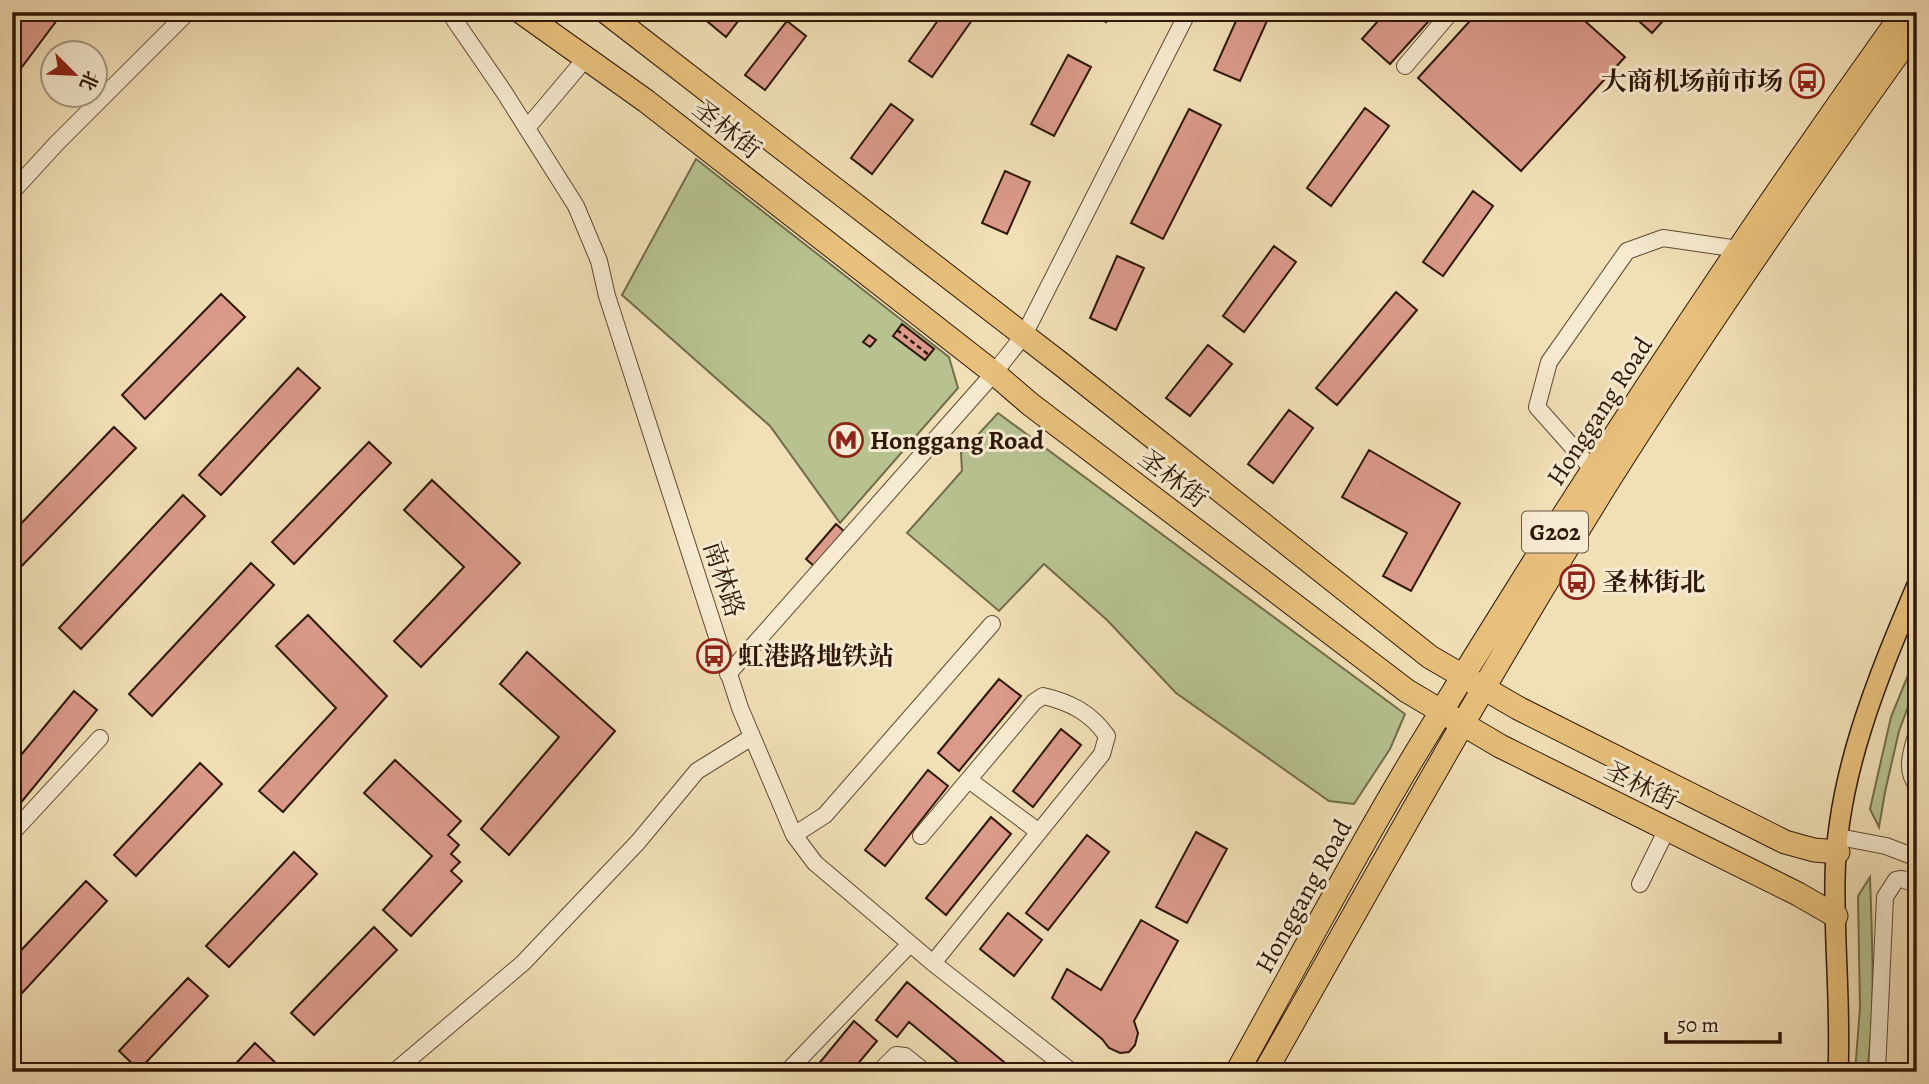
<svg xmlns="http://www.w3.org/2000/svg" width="1929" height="1084" font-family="Alegreya,'Noto Serif SC',serif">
<rect width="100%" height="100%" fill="#f1dfb6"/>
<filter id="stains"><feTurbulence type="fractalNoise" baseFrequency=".00286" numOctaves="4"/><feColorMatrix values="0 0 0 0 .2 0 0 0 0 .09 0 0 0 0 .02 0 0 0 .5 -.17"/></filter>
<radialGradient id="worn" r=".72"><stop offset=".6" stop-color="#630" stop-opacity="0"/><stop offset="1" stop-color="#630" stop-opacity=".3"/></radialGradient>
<path fill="#b7c290" stroke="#726c4b" stroke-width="2" d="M 696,159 L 949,357 L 958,388 L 840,523 L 770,426 L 622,295 Z
M 998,413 L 1405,714 L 1390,749 L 1354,804 L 1329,801 L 1176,693 L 1107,620 L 1044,564 L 999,611 L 907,533 L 962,471 L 961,453 Z
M 1917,653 L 1917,683 L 1899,731 L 1885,792 L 1879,827 L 1870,809 L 1891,717 Z
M 1870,877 C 1872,941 1876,1008 1867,1072 L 1855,1072 L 1860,1008 L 1858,896 Z"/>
<path fill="#db9a8a" stroke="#2e1706" stroke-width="2" d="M 27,12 L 63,12 L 16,75 L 12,73 L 12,32 Z
M 712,12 L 745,12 L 726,37 L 708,22 L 714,14 Z
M 944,12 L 977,13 L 932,77 L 909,61 Z
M 1090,12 L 1112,12 L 1106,22 Z
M 1240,12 L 1271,12 L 1240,81 L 1214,70 Z
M 1386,12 L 1437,12 L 1390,64 L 1362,39 Z
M 1478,12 L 1575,12 L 1625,57 L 1521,171 L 1418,78 Z
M 1629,12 L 1671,12 L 1652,33 Z
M 787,21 L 806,36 L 765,90 L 745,75 Z
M 1068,55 L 1091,67 L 1054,136 L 1031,124 Z
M 891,104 L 913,120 L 872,174 L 851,158 Z
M 1365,108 L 1389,126 L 1331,206 L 1307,188 Z
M 1189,109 L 1221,125 L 1163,239 L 1131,223 Z
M 1005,171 L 1030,182 L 1007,234 L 982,223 Z
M 1473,191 L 1493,206 L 1443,276 L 1423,262 Z
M 1274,246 L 1296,262 L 1244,332 L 1223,316 Z
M 1117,256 L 1144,268 L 1116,330 L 1090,318 Z
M 1396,292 L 1417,310 L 1337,405 L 1316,388 Z
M 221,294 L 245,317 L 145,419 L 122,395 Z
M 902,324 L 934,349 L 925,360 L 893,336 Z
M 869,335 L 876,340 L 870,347 L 863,342 Z
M 1208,345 L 1232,364 L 1190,416 L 1166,398 Z
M 298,368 L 320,388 L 221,495 L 199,475 Z
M 1289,410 L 1313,428 L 1273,483 L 1248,464 Z
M 114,427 L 136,448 L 12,576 L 12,533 Z
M 369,442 L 391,463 L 294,564 L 272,542 Z
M 1369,450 L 1460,503 L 1411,591 L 1383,576 L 1407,533 L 1342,497 Z
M 432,480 L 520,563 L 421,667 L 394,641 L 464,567 L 404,510 Z
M 183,495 L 205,516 L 81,649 L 59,628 Z
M 836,524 L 845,532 L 815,567 L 806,559 Z
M 251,563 L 274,585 L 152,716 L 129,694 Z
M 308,615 L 387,696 L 283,812 L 259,791 L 336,708 L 276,646 Z
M 527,652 L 615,731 L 509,855 L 481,829 L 559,737 L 500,684 Z
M 999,679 L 1021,696 L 959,771 L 938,753 Z
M 74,691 L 97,710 L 14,811 L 12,766 Z
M 1061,729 L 1081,745 L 1033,807 L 1013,791 Z
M 395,760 L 461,821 L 448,835 L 459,845 L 451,854 L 460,862 L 451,871 L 462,881 L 411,936 L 383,910 L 432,856 L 364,793 Z
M 200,763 L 222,784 L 136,876 L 114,855 Z
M 928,770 L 948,786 L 885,866 L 865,850 Z
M 991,817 L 1011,834 L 946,915 L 926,898 Z
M 1196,832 L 1227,849 L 1187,923 L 1156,907 Z
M 1087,835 L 1109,852 L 1048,930 L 1026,913 Z
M 294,852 L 317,874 L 229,967 L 206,946 Z
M 86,881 L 107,901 L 12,1004 L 12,960 Z
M 1008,913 L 1042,940 L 1014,976 L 980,949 Z
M 1141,920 L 1178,941 L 1134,1021 L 1138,1033 L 1135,1045 L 1129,1052 L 1120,1053 L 1109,1048 L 1102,1039 L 1052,998 L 1067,969 L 1101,990 Z
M 374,927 L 397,950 L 314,1035 L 291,1013 Z
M 188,978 L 208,996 L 139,1070 L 119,1051 Z
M 907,982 L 1016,1072 L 969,1072 L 909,1022 L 897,1037 L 876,1020 Z
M 854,1021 L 877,1041 L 851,1072 L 812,1072 Z
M 255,1043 L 285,1072 L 228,1072 Z"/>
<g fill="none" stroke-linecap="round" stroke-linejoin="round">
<g stroke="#5f4932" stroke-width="18">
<path id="minor" d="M 449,12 L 504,92 L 576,206 L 599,261 L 607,296 L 740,708 L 794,835 L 815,863 L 933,963 L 1072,1072
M 1405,66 L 1451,12
M 527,128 L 586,58
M 12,192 L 56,144 L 188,12
M 1593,470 L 1537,407 L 1549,362 L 1627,251 L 1663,238 L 1738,249
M 728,674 L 994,373 L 1024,335 L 1188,12
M 1917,732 C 1912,750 1904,770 1917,785
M 969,780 L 1039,832
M 12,833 L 100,738
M 794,835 L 825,815 L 992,624
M 921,836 L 1034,702 L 1043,696 C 1070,702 1091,713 1107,736 L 1102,754 L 933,963
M 1839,837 L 1886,846 L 1917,858
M 1640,884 L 1667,829
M 394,1072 L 523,963 L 638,842 L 697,771 L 752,737
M 787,1072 L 910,944
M 879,1072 L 896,1055 L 905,1056 L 925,1072
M 1877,1072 L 1885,897 L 1896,880 L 1902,879 L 1917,885"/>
</g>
<g stroke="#2e1706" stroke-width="22">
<path id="major" d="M 1838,1072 C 1841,1008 1834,944 1835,880 C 1836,777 1877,679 1917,585"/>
</g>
<g stroke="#2e1706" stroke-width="25">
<path id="highway" d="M 521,12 L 646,101 L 994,373 L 1030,404 L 1407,691 L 1500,746 L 1798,894 L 1836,916
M 606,12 L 1061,364 L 1430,657 L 1518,708 L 1785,842 L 1814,850 L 1838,852
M 1237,1072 C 1296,966 1353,857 1416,753 C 1569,500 1732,252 1904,12
M 1265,1072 C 1377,874 1487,676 1607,483 C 1705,327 1810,176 1917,27"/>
</g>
<path stroke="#2e1706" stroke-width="2.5" stroke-dasharray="5 3.5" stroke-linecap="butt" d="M 897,330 L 929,355"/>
<use href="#minor" stroke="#f6ead0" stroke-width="16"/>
<use href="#major" stroke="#e8c07b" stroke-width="19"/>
<use href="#highway" stroke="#e8c07b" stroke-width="23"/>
</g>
<defs>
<g id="bus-ring" transform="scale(1.75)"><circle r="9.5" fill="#f6ead0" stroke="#8f2418" stroke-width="1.5"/><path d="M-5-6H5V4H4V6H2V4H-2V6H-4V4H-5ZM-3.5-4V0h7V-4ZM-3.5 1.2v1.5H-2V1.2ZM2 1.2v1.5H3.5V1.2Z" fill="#8f2418"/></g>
<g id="metro-ring" transform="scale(1.75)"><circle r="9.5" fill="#f6ead0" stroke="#8f2418" stroke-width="1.5"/><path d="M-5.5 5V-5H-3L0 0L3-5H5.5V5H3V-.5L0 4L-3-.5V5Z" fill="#8f2418"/></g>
</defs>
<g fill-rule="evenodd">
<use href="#bus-ring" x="1807" y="81"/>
<use href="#metro-ring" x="846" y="440"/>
<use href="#bus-ring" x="1577" y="582"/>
<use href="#bus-ring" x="714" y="656"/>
</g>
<g text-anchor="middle" stroke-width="6" stroke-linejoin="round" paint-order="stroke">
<rect fill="#f6ead0" stroke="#6a5643" stroke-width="2" x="1522" y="511.5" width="66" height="41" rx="5"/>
<g font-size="24" font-weight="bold" fill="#2e1706">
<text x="1555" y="540">G202</text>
</g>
<g font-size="26" font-weight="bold" fill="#2e1706" stroke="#f6ead0" text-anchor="start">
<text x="1783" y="90" text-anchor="end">大商机场前市场</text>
<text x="870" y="449">Honggang Road</text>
<text x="1602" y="591">圣林街北</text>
<text x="738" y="665">虹港路地铁站</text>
</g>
<g font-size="26" fill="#2e1706" stroke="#f6ead0">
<text transform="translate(727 129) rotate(38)" y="9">圣林街</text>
<text transform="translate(1599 411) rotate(-57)" y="9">Honggang Road</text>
<text transform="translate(1173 478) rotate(37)" y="9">圣林街</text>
<text transform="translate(724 579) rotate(72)" y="9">南林路</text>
<text transform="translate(1641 785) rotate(26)" y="9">圣林街</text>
<text transform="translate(1303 896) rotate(-61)" y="9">Honggang Road</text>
</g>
</g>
<rect width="1929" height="1084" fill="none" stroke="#f1dfb6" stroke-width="42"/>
<rect x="14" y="14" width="1901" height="1056" fill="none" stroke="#2e1706" stroke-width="3.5"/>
<rect x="21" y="21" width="1887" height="1042" fill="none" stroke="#2e1706" stroke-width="2"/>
<g transform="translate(74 74) rotate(114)"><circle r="33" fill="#f6ead0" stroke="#a6967f" stroke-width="2"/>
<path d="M0-5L12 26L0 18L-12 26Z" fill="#8f2418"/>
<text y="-10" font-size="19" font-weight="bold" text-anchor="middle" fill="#2e1706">北</text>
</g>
<path d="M1666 1032v10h114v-10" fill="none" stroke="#2e1706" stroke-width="3.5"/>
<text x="1677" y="1032" font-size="21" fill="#2e1706" stroke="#f6ead0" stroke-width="5" paint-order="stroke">50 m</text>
<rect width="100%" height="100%" filter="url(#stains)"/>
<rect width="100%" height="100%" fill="url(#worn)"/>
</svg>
